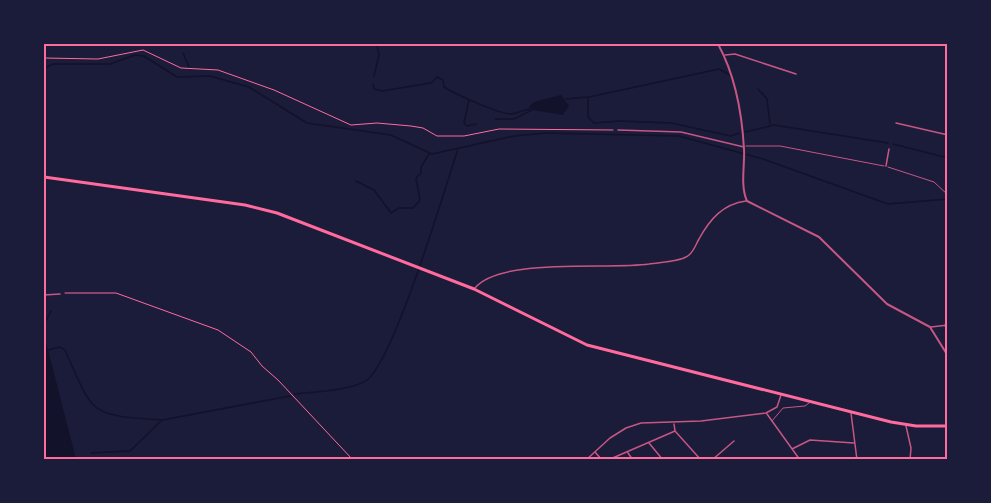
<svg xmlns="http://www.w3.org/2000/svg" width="991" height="503" font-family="Mulish,sans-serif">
<rect width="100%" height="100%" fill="#1b1b3a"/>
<path fill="#12122b" d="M 561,95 L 569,106 L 563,115 L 533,110 L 529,107 L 534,102 Z
M 46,343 L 48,350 L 76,459 L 44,459 Z"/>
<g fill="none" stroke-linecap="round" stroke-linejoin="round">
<path stroke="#12122b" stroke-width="1.5" d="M 183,53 L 189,67
M 44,68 L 53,64 L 110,64 L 135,55 L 144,56 L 177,77 L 210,76 L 249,87 L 307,123 L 391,135 L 432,154 L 514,136 L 545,133 L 679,136 L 763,159 L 888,204 L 948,199
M 374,76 L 379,55 L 377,45
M 373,84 L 374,89 L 382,91 L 431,83 L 437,77 L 443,80 L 444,87 C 455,94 499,114 511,114 C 517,113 524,110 530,109
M 758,89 L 767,99 L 770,124
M 589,97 L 719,69 L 730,75
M 566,99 L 588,97 L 588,117 L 594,123 L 620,121 L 671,123 L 731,136 L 739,133
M 469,100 L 464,123 L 467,126 L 476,124
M 495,119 L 514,119 L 532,110
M 745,132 L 774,125 L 888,143
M 893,144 L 948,158
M 356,181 L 374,190 L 391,213 L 399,208 L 413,208 L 420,200 L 416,178 L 421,173 L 421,167 L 429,154
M 44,324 L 51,311
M 44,351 L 60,347 L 65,350 C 94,416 89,415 162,420
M 295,394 C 313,392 354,390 367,380 C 395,358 444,191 458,149
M 91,453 L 130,451 L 162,420 L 290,396"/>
<path stroke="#ff6b9d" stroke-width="1" d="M 44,58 L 98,59 L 143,50 L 181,68 L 218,70 L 274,90 L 351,125 L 377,123 L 411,126 L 423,128 L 437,136 L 464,136 L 499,129 L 613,130
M 65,293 L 116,293 L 218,330 L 251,352 L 262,366 L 278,380 L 353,460"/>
<path stroke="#c65784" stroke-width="1" d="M 746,146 L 780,146 L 884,166
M 888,167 L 934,182 L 948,195
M 772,421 L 783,408 L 805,406 L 809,403"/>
<path stroke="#c65784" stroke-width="1.5" d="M 725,55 L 735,54 L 796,74
M 896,123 L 948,135
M 618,130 L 681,132 L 744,147
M 886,166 L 889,149
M 475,288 C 500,257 609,270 649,264 C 660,262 681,262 689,255 C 694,251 696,244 699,239 C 710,219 723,204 746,201
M 44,295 L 60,294
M 945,326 L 948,316
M 931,327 L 948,325
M 851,413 L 857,460
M 767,414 L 800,460
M 674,424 L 675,431 L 701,460
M 906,426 L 911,448 L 910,460
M 649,443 L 663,460
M 792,449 L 810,440 L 854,443
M 595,452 L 602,460
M 628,453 L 633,460
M 586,460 L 610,438 L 626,428 L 641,423 L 701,421 L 766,413 L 777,407 L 781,395
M 608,460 L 675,431
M 712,460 L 734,441"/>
<path stroke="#c65784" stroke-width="2" d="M 718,44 C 735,75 742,113 744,149 C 745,165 740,186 747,201 L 819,237 L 887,304 L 930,327 L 948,356"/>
<path stroke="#ff6b9d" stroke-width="3" d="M 44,177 L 245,205 L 277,213 L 474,289 L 587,345 L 891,422 L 916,426 L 948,426"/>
</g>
<rect width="991" height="503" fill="none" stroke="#1b1b3a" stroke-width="90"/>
<rect x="45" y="45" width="901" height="413" fill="none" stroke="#ff6b9d" stroke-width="2"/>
</svg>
